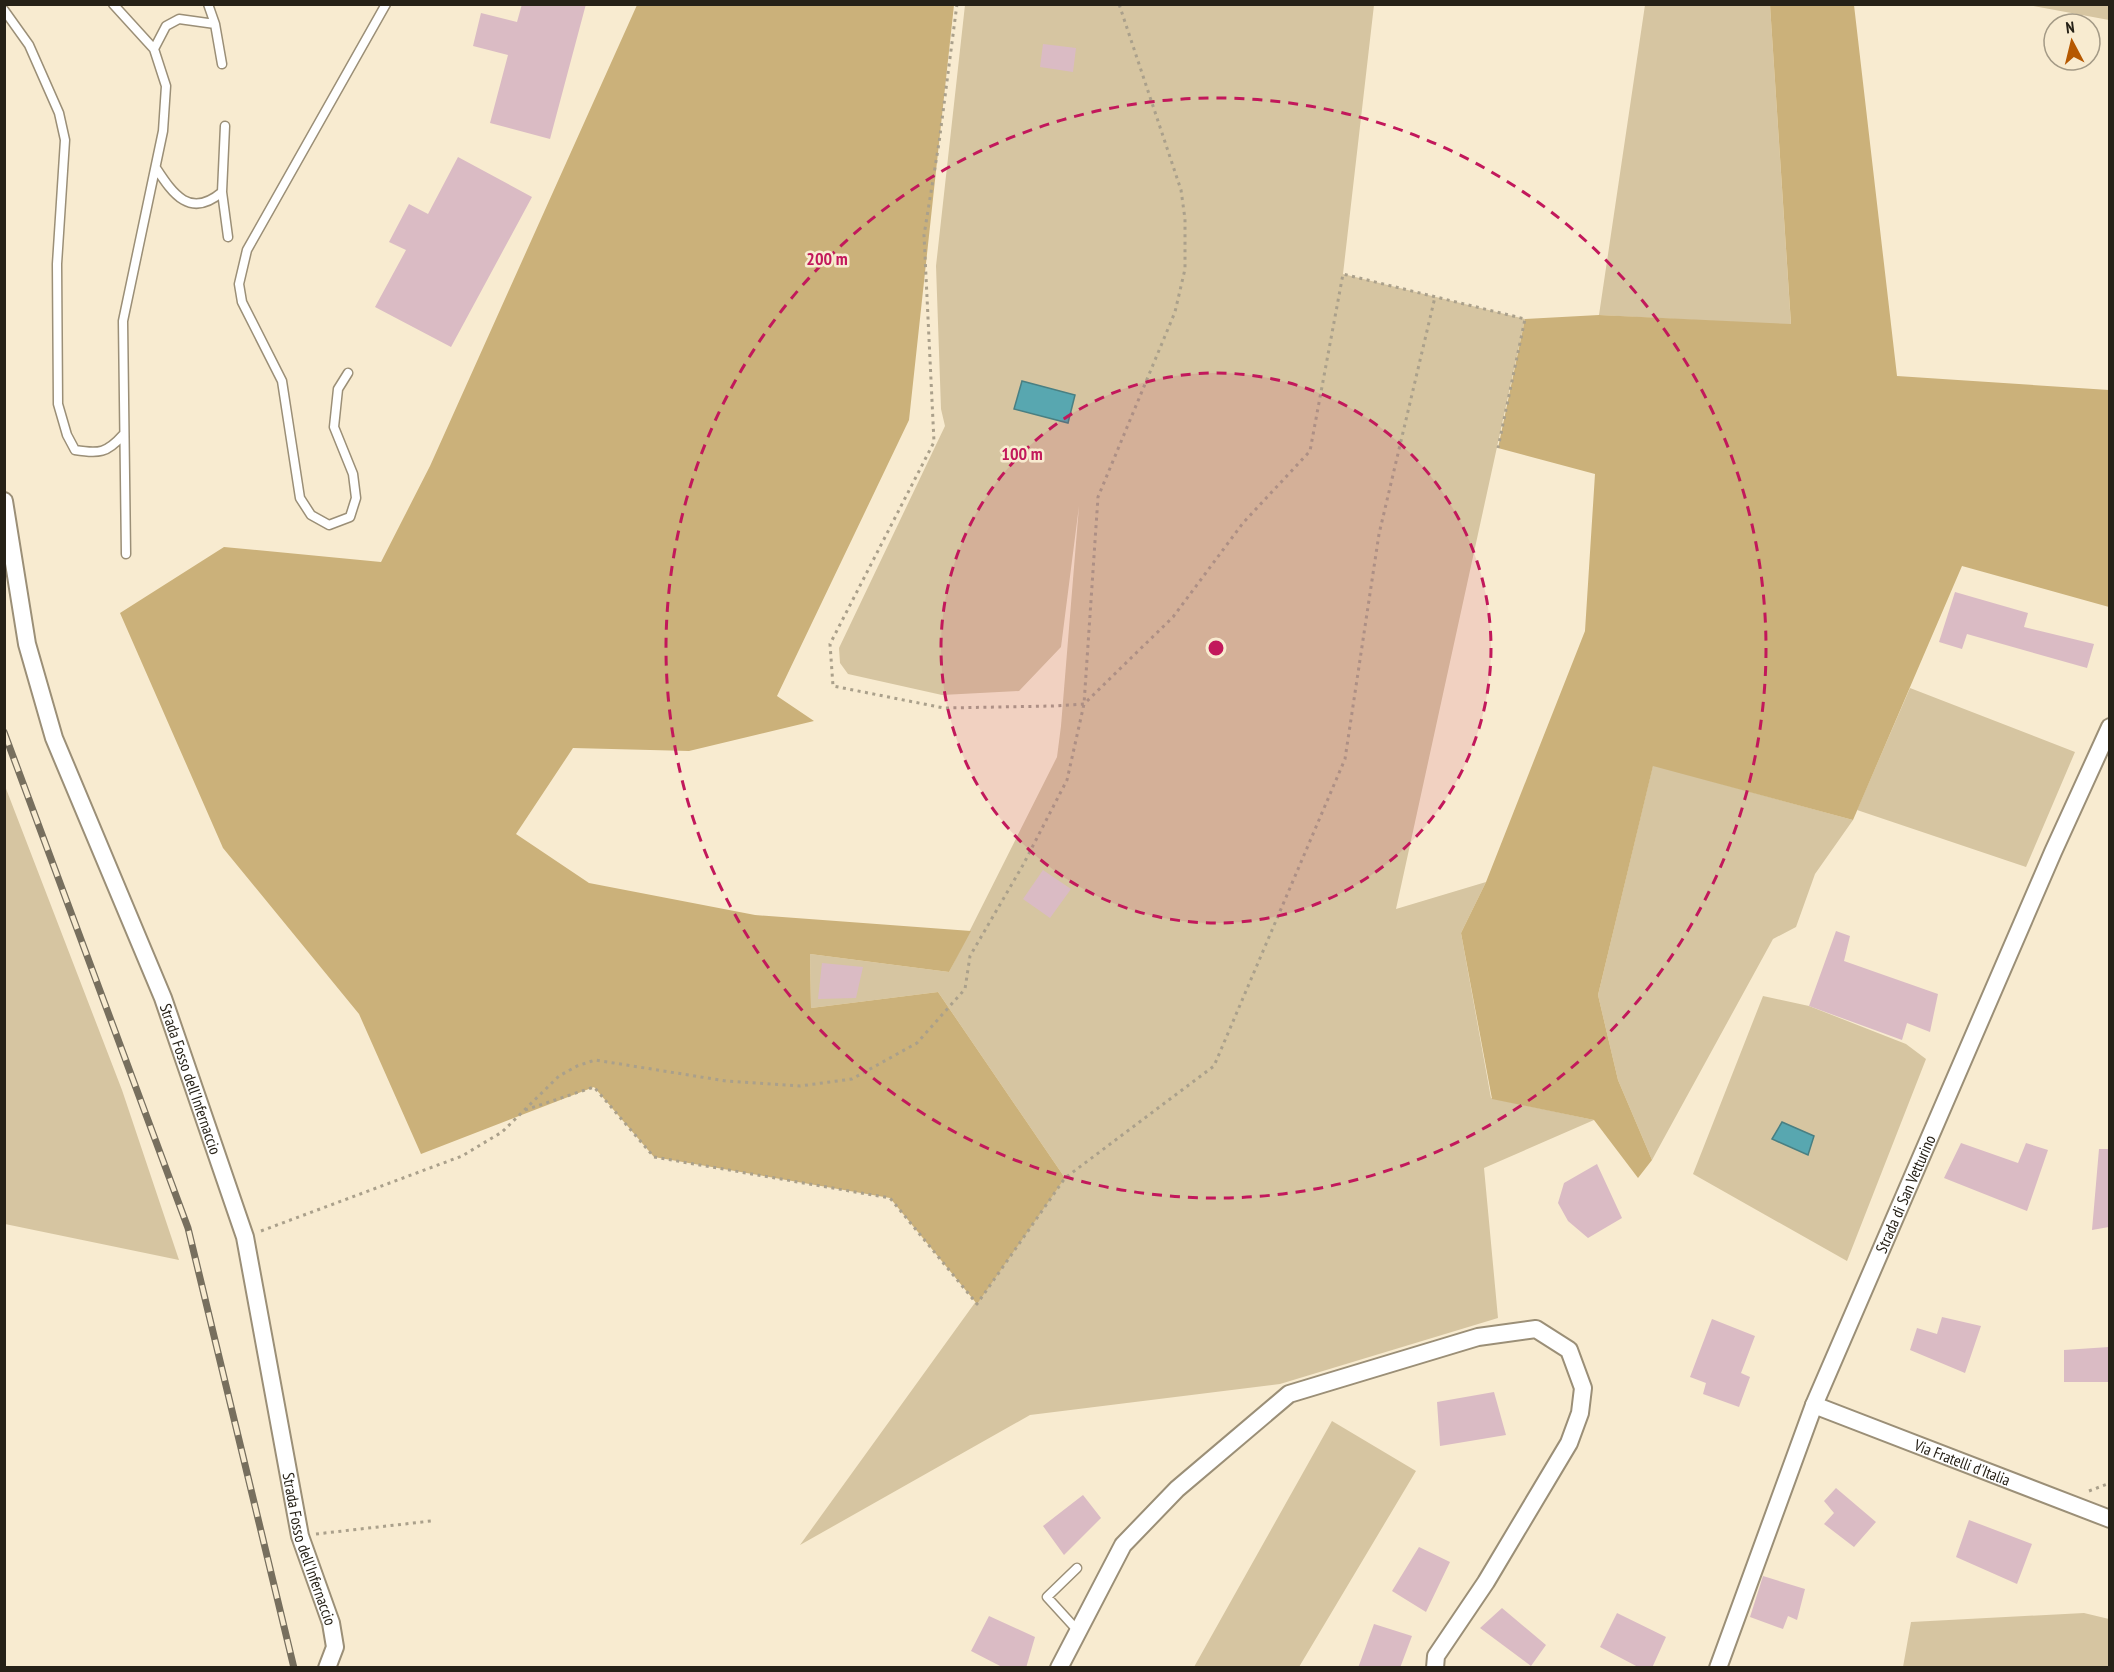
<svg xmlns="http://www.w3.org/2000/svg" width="2114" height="1672" font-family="'PT Sans Narrow',sans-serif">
<rect width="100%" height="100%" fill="#f8ebd0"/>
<path fill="#d6c5a1" d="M 965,5 L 1374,5 L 1343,274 L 1525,319 L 1396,909 L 1486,882 L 1461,933 L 1491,1098 L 1594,1120 L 1484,1168 L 1498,1318 L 1280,1384 L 1030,1415 L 800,1545 L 1065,1178 L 938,992 L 811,1008 L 810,954 L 949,972 L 1057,757 L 1061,726 L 1079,506 L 1061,647 L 1019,691 L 942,695 L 848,674 L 840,663 L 839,648 L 945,426 L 941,409 L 936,266 Z
M 1645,5 L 1770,5 L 1791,325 L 1599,315 Z
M 2028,5 L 2109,5 L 2109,20 Z
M 1910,688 L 2075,752 L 2026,867 L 1857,810 Z
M 1653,765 L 1853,820 L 1815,874 L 1796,927 L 1773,939 L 1652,1160 L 1618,1080 L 1598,995 Z
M 5,786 L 122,1090 L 179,1260 L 5,1224 Z
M 1763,996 L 1809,1006 L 1906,1044 L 1926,1059 L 1847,1261 L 1693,1174 Z
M 1332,1421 L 1416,1471 L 1299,1667 L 1194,1667 Z
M 2084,1613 L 2109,1619 L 2109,1667 L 1903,1667 L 1911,1622 Z"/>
<path fill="#cbb17a" d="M 637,5 L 954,5 L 909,420 L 777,696 L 814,721 L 689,751 L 573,748 L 516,834 L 589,883 L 755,915 L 971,931 L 949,972 L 810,954 L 811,1008 L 938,992 L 1065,1178 L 977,1304 L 890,1198 L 654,1157 L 594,1087 L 421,1154 L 359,1014 L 223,848 L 120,613 L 224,547 L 381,562 L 430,466 Z
M 1770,5 L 1854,5 L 1897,376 L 2109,390 L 2109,607 L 1962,566 L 1853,820 L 1653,766 L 1598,995 L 1618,1080 L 1652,1160 L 1638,1178 L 1594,1120 L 1492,1099 L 1461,933 L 1486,882 L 1585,631 L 1595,474 L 1498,448 L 1525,319 L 1599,315 L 1791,324 Z"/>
<path fill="#58a7b0" stroke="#497f82" stroke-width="1.5" d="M 1022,381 L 1075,395 L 1068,423 L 1014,409 Z
M 1782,1122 L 1814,1136 L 1808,1155 L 1772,1139 Z"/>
<path fill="#dabbc4" d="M 522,4 L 586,4 L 550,139 L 490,123 L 508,55 L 473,46 L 481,13 L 517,22 Z
M 1043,44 L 1076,48 L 1073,72 L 1040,67 Z
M 458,157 L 532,197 L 451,347 L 375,307 L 406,250 L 389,242 L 409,204 L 428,214 Z
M 1955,592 L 2028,613 L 2024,627 L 2094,644 L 2087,668 L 1967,634 L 1962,649 L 1939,642 Z
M 1043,870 L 1071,889 L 1050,918 L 1023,899 Z
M 1836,931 L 1850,936 L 1844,961 L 1938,994 L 1930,1032 L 1907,1023 L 1902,1040 L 1809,1006 Z
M 822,963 L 863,967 L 856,998 L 818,999 Z
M 1961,1143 L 2018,1163 L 2026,1143 L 2048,1150 L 2027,1211 L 1944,1178 Z
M 2099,1149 L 2109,1149 L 2109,1227 L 2092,1230 Z
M 1597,1164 L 1622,1218 L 1588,1238 L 1568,1221 L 1558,1203 L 1564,1183 Z
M 1942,1317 L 1981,1326 L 1965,1373 L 1910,1350 L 1917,1328 L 1937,1334 Z
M 1712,1319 L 1755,1336 L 1741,1373 L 1750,1377 L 1739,1407 L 1703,1394 L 1706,1383 L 1690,1377 Z
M 2109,1347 L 2109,1382 L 2064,1382 L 2064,1350 Z
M 1494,1392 L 1506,1435 L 1440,1446 L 1437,1402 Z
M 1836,1488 L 1876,1522 L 1854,1547 L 1824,1524 L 1834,1513 L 1824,1501 Z
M 1083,1495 L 1101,1518 L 1064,1555 L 1043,1526 Z
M 1969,1520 L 2032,1544 L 2017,1584 L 1956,1557 Z
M 1419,1547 L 1450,1562 L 1426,1612 L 1392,1591 Z
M 1763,1576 L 1805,1589 L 1797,1620 L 1788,1616 L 1783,1629 L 1750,1617 Z
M 1502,1608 L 1546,1645 L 1531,1666 L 1480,1628 Z
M 1617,1613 L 1666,1637 L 1652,1668 L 1640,1668 L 1600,1647 Z
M 989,1616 L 1035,1637 L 1026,1668 L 1004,1668 L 971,1651 Z
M 1374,1624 L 1412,1636 L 1400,1668 L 1358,1668 Z"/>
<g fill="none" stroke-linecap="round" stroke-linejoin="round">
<g stroke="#9b8f77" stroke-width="11">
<path id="lane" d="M 113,4 L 154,49 L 166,86 L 163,131 L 123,321 L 126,554
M 208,4 L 215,24
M 4,10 L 29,45 L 59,113 L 65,140 L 57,264 L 58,404 L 67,435 L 75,450 C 99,454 107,453 123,435
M 154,49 L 166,26 L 179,19 L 215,24 L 222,64
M 156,168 C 173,194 190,219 222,192 L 225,126
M 222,192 L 228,237
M 348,373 L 338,389 L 334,427 L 353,474 L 356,498 L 350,517 L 329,525 L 311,515 L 300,498 L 282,381 L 242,302 L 239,284 L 247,250 L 386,4
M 1077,1568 L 1047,1597 L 1078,1631"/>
</g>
<g stroke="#9b8f77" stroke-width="20">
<g id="street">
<path id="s1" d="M 4,501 L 27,644 L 54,738 L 163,998 L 245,1237 L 300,1536 L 331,1623 L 335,1647 L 327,1668"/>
<path id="s2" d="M 1814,1405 L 2110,1519"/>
<path d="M 1059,1668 L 1123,1545 L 1177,1489 L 1289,1394 L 1478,1337 L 1536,1329 L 1569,1350 L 1583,1388 L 1580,1413 L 1569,1443 L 1486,1582 L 1436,1656 L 1435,1668"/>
<path id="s3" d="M 1718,1668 L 1814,1405 L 2053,852 L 2110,727"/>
</g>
</g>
<path stroke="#aaa08b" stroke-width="3" stroke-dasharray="3 4.5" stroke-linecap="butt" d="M 957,4 L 939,143 L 924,235 L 934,442 L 830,644 L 833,686 L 944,708 L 1053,706 L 1084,704 L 1173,617 L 1243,523 L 1310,451 L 1343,274 L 1525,319 L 1498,448
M 525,1110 L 594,1087 L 654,1157 L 890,1198 L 977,1304 L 1065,1178 L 1214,1066 L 1345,759 L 1379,534 L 1435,297
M 261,1231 L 462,1156 L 502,1132 L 559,1076 L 577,1066 L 595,1060 L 726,1081 L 800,1086 L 852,1079 L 917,1043 L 965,989 L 970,956 L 1023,865 L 1067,780 L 1084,704 L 1098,497 L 1175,312 L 1185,269 L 1185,219 L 1181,190 L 1119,4
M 2089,1491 L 2110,1483
M 316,1534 L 431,1521"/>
<use href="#lane" stroke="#fff" stroke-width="8"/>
<use href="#street" stroke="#fff" stroke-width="16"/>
<g stroke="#776f5e" stroke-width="7">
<path id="rail" d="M 4,732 L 188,1228 L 294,1668"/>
</g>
<use href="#rail" stroke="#f8ebd0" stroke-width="4.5" stroke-dasharray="14" stroke-linecap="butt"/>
</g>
<circle cx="1216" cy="648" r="275" fill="#c2185b" fill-opacity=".12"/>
<g fill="none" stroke="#c2185b" stroke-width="3" stroke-dasharray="10 8">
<circle cx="1216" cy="648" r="275"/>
<circle cx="1216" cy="648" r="550"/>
</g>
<g text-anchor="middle" stroke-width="5" stroke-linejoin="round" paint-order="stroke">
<g font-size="16" fill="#262117" stroke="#f8ebd0">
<text dy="6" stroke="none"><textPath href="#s1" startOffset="610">Strada Fosso dell'Infernaccio</textPath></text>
<text dy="6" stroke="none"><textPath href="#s3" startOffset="510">Strada di San Vetturino</textPath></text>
<text dy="6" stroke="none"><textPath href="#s2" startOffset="159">Via Fratelli d'Italia</textPath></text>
<text dy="6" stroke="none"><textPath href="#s1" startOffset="1096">Strada Fosso dell'Infernaccio</textPath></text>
</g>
</g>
<circle cx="1216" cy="648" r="9" fill="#c2185b" stroke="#f8ebd0" stroke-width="3"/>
<g font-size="18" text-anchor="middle" font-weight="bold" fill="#c2185b" stroke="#f8ebd0" stroke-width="5" stroke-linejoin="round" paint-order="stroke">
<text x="827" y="265">200 m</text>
<text x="1022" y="460">100 m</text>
</g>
<rect width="2114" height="1672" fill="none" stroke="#262117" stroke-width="12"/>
<g transform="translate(2072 42) rotate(353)"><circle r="28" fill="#f8ebd0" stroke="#a49a86" stroke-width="1.5"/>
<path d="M0-4.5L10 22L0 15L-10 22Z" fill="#b55801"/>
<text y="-9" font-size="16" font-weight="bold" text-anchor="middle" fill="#262117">N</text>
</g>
</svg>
